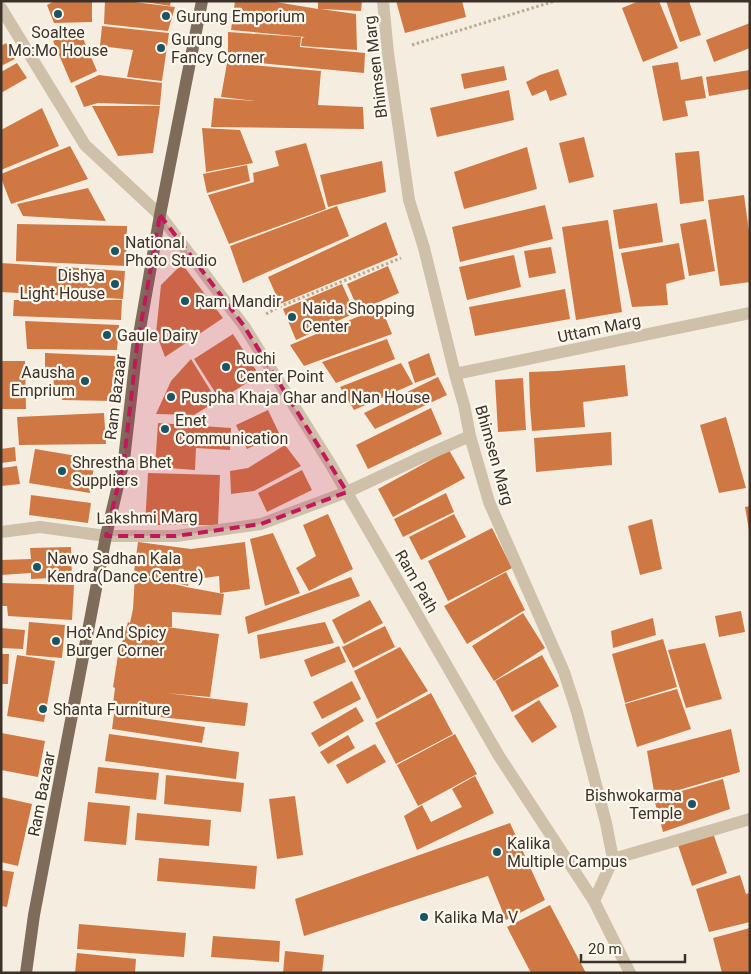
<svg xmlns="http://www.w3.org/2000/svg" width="751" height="974" font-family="Roboto,sans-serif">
<rect width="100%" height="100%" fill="#f5eee0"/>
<path fill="#cf7844" d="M 55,1 L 92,1 L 92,22 L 54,23 L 47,5 Z
M 105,1 L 126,1 L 175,7 L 168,31 L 104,24 Z
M 145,1 L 171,1 L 170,6 L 145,2 Z
M 235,1 L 270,1 L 318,9 L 318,1 L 362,1 L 361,11 L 320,9 L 356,14 L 357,50 L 301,46 L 302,38 L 305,37 L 231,30 Z
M 396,1 L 462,1 L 466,17 L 405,33 Z
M 639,1 L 659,1 L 678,48 L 643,62 L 622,8 Z
M 666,1 L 689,1 L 701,35 L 680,42 Z
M 750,23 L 750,48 L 714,62 L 706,40 Z
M 102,26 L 169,33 L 162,81 L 127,77 L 133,50 L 100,46 Z
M 79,29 L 97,71 L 71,83 L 53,41 Z
M 228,32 L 301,37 L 300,47 L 365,53 L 364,73 L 228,60 Z
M 6,43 L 15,59 L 1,66 L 1,46 Z
M 678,62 L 681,80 L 702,76 L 706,98 L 685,101 L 688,116 L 663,121 L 652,66 Z
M 17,63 L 27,78 L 1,93 L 1,72 Z
M 227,63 L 321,71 L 318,105 L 363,107 L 364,129 L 211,127 L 214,98 L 255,101 L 221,97 Z
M 504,66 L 507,80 L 464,89 L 461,74 Z
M 558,69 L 567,95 L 550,101 L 546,90 L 532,96 L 526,82 L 540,75 Z
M 750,70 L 750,89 L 709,96 L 706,77 Z
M 99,75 L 162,83 L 160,105 L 98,103 L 84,107 L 75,86 Z
M 509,90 L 514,120 L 437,137 L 430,108 Z
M 92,106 L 160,106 L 153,153 L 118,156 Z
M 42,108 L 59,146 L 1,170 L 1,130 Z
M 202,128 L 240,130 L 253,163 L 206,172 Z
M 584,137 L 594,177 L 569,183 L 559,143 Z
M 306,143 L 326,209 L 229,244 L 208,195 L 254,182 L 253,173 L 279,166 L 275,151 Z
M 70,146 L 88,179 L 11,204 L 1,178 L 1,174 Z
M 527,147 L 537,189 L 464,209 L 454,172 Z
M 699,151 L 704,201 L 680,204 L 675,153 Z
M 382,161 L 386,192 L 328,207 L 320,175 Z
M 247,165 L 250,181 L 207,193 L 203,174 Z
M 88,188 L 106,221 L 23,216 L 17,204 Z
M 744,195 L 750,239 L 750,282 L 720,286 L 708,200 Z
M 657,203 L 663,242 L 619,249 L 613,210 Z
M 545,205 L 553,239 L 460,262 L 452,227 Z
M 337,206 L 349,236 L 243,283 L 230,246 Z
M 706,219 L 715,271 L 689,276 L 680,224 Z
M 608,220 L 622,312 L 576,320 L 562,227 Z
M 386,222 L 398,255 L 280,304 L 268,277 Z
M 17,224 L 127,226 L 126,266 L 16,261 Z
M 679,243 L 685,279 L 666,284 L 668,305 L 632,307 L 621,253 Z
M 551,247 L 556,273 L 529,278 L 524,251 Z
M 514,255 L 521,287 L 467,300 L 459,267 Z
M 1,263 L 125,271 L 123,299 L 1,292 Z
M 182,264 L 223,318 L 165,357 L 156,333 L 161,285 Z
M 388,266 L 399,293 L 359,311 L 347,284 Z
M 342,284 L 355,313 L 296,340 L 283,309 Z
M 565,289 L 570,319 L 475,336 L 469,307 Z
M 14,300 L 122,300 L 121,320 L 13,316 Z
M 381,307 L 392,334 L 304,366 L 290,345 Z
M 25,321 L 119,325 L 117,350 L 27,349 Z
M 233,334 L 259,375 L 220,400 L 194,359 Z
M 387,339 L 395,359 L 336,383 L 322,362 Z
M 45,353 L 116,356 L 114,401 L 62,400 L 62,386 L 54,385 L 53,377 L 45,374 Z
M 429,353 L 436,375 L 415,383 L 408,362 Z
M 191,359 L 217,401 L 194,415 L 156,414 L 171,381 Z
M 1,361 L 25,361 L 26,409 L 1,409 Z
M 401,363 L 413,384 L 354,410 L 340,387 Z
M 625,365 L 628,396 L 583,402 L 585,427 L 532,431 L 530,406 L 529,372 L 557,371 Z
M 438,377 L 447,395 L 375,429 L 364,413 Z
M 523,378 L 526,430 L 498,432 L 495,380 Z
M 431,408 L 442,434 L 368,469 L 356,445 Z
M 268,410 L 279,433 L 247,449 L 236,425 Z
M 104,413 L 106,444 L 19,445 L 17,417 Z
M 726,417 L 746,488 L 719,493 L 700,425 Z
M 158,423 L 231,428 L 230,450 L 196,448 L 195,470 L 155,467 Z
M 611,432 L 612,465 L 536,472 L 534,438 Z
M 285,445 L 301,466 L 254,491 L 231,494 L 230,471 L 248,468 Z
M 15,447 L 16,461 L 1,463 L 1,449 Z
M 35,449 L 95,459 L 90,493 L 29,483 Z
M 449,450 L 465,478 L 393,517 L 378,489 Z
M 17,466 L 20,484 L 1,486 L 1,468 Z
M 302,470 L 312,490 L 267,512 L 258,493 Z
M 148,473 L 220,475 L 218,525 L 145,525 Z
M 446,493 L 454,512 L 403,537 L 394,519 Z
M 31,495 L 91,503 L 88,523 L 29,515 Z
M 750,506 L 750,530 L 749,530 L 745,507 Z
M 328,514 L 353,569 L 328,581 L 309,591 L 296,568 L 316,556 L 303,525 Z
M 454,514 L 466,537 L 421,560 L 409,537 Z
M 652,519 L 662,569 L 640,575 L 628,526 Z
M 492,528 L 512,568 L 448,601 L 428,561 Z
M 273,533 L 300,593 L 265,606 L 250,539 Z
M 138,542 L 191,549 L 245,542 L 250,589 L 220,593 L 219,576 L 189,580 L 188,586 L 134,572 Z
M 71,547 L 72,577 L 31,579 L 31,573 L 1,575 L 1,560 L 31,559 L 30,548 Z
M 506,572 L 525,610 L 467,644 L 444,606 Z
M 135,574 L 186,587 L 224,594 L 221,615 L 172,612 L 172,627 L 167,627 L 219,634 L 210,697 L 166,693 L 248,703 L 245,726 L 112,712 L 115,688 L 113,687 L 118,655 L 128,622 L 130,623 L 133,609 Z
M 351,577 L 360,596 L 248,634 L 245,617 Z
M 1,583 L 74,585 L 72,620 L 8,616 L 7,606 L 1,606 Z
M 370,600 L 383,623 L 344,644 L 332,620 Z
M 741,611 L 745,632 L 719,637 L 715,616 Z
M 523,613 L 545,648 L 494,681 L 472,646 Z
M 653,618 L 656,635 L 613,648 L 611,631 Z
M 29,622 L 65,625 L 62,658 L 26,655 Z
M 325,622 L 334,643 L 260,659 L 257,635 Z
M 385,626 L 395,647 L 353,668 L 342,647 Z
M 1,628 L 25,630 L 23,649 L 1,648 Z
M 663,639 L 677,687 L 625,703 L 612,654 Z
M 705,643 L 722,699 L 686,708 L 668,650 Z
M 339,646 L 346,662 L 311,677 L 304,660 Z
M 400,647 L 428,691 L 377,719 L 354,671 Z
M 1,654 L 9,654 L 8,684 L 1,684 Z
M 17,655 L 55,661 L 44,722 L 7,716 Z
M 542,655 L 559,686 L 512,712 L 495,681 Z
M 352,681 L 361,699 L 322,719 L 313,702 Z
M 677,689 L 691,729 L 637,747 L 625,704 Z
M 431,693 L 453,734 L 396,764 L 375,723 Z
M 539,700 L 557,727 L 532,743 L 514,716 Z
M 356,707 L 364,721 L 319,747 L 311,733 Z
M 114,714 L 205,727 L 202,743 L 112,729 Z
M 731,729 L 740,772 L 655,797 L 647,751 Z
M 1,733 L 45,741 L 38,777 L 1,770 Z
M 109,734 L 239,752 L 236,779 L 105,761 Z
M 455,734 L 477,774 L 418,806 L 397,765 Z
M 348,735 L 355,748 L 328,764 L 320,752 Z
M 375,744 L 386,762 L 347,784 L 336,765 Z
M 98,767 L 159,773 L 156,800 L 95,793 Z
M 166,775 L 244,783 L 241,812 L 164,804 Z
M 475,776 L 494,813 L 417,850 L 404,816 L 422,805 L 431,822 L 462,807 L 452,789 Z
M 723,779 L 730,809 L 663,832 L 654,799 Z
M 295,796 L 303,855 L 277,859 L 269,799 Z
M 1,797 L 32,804 L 18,866 L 1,862 Z
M 88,802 L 130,806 L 126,845 L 84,841 Z
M 137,813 L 211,820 L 209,846 L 135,840 Z
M 510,823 L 545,900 L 506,920 L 488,876 L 304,936 L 295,899 Z
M 713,833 L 727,873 L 692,886 L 678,845 Z
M 159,858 L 257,866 L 255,889 L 157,881 Z
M 1,870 L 14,872 L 7,907 L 1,906 Z
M 740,875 L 746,894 L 750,893 L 750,922 L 709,932 L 696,889 Z
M 550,905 L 586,973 L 531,973 L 507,927 Z
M 79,924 L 186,933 L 184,957 L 77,949 Z
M 750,928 L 750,971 L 743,973 L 722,973 L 713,938 Z
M 213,936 L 280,941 L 279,962 L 211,957 Z
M 285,951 L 324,955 L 322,973 L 283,973 Z
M 77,953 L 136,959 L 135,973 L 75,973 Z"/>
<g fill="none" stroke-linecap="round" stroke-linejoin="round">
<path stroke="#bbaa94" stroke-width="3" stroke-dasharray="2.5 2.5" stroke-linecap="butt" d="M 412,45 L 555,1
M 266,314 L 281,306 L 401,258"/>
<path stroke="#cfc0aa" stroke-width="12" d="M 383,1 L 388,53 L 409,200 L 424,248 L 455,374 L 464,405 L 470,436 L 489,502 L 564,672 L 577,712 L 606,823 L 613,859 L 594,901
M 1,8 L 85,145 L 160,215 L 244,326 L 331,465 L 499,756 L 594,901 L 630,973
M 455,374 L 750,313
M 1,532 L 40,527 L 106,536 L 176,536 L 261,524 L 347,492 L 422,457 L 470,436
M 613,859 L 750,819"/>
<path stroke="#7f6b5a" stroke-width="12" d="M 26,973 L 34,915 L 106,536 L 124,460 L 137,346 L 160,215 L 202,1"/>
</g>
<path fill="#c2185b" fill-opacity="0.2" stroke="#c2185b" stroke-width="4" stroke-dasharray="10 6" stroke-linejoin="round" d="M 160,215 L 244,326 L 347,492 L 261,524 L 176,536 L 106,536 L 124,460 L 137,346 Z"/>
<g fill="#1b5462" stroke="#fcf7ed" stroke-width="2">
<circle cx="58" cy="14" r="5"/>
<circle cx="166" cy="16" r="5"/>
<circle cx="161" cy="48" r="5"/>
<circle cx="115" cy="251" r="5"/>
<circle cx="115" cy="284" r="5"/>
<circle cx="185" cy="301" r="5"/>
<circle cx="292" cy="317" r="5"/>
<circle cx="107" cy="335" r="5"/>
<circle cx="226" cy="367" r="5"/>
<circle cx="85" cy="381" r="5"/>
<circle cx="171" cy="397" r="5"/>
<circle cx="165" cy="429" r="5"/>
<circle cx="62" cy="471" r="5"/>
<circle cx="37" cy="567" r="5"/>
<circle cx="56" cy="641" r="5"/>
<circle cx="43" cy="709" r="5"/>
<circle cx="692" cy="804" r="5"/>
<circle cx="497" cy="852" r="5"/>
<circle cx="424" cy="917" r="5"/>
</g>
<g text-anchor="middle" stroke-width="4.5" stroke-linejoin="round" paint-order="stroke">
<g font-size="16" fill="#3c322a" stroke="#fcf7ed" text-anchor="start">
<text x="176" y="22">Gurung Emporium</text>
<text x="58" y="38" text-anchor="middle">Soaltee<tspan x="58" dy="18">Mo:Mo House</tspan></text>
<text x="171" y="45">Gurung<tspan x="171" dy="18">Fancy Corner</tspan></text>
<text x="125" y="248">National<tspan x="125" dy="18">Photo Studio</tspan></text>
<text x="105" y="281" text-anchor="end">Dishya<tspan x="105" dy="18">Light House</tspan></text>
<text x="195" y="307">Ram Mandir</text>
<text x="302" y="314">Naida Shopping<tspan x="302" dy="18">Center</tspan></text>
<text x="117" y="341">Gaule Dairy</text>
<text x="236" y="364">Ruchi<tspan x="236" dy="18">Center Point</tspan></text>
<text x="75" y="378" text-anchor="end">Aausha<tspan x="75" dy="18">Emprium</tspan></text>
<text x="181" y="403">Puspha Khaja Ghar and Nan House</text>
<text x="175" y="426">Enet<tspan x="175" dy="18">Communication</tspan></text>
<text x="72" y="468">Shrestha Bhet<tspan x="72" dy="18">Suppliers</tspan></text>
<text x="47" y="564">Nawo Sadhan Kala<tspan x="47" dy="18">Kendra(Dance Centre)</tspan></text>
<text x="66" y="638">Hot And Spicy<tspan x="66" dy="18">Burger Corner</tspan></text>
<text x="53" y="715">Shanta Furniture</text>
<text x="682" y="801" text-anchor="end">Bishwokarma<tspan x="682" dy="18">Temple</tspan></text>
<text x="507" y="849">Kalika<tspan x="507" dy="18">Multiple Campus</tspan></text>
<text x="434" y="923">Kalika Ma V</text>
</g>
<g font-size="16" fill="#3c322a" stroke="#fcf7ed">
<text transform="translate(375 67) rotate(-97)" y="6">Bhimsen Marg</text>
<text transform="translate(599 328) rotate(-12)" y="6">Uttam Marg</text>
<text transform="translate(115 397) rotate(-83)" y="6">Ram Bazaar</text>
<text transform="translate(495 455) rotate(74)" y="6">Bhimsen Marg</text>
<text transform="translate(147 517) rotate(-1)" y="6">Lakshmi Marg</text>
<text transform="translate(417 581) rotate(60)" y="6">Ram Path</text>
<text transform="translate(41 794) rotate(-79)" y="6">Ram Bazaar</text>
</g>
</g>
<rect width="751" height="974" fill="none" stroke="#3c322a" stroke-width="5"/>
<path d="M581 954v8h104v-8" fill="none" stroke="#3c322a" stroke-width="2.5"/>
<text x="588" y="954" font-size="15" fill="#3c322a" stroke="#fcf7ed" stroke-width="4" paint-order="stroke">20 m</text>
</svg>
